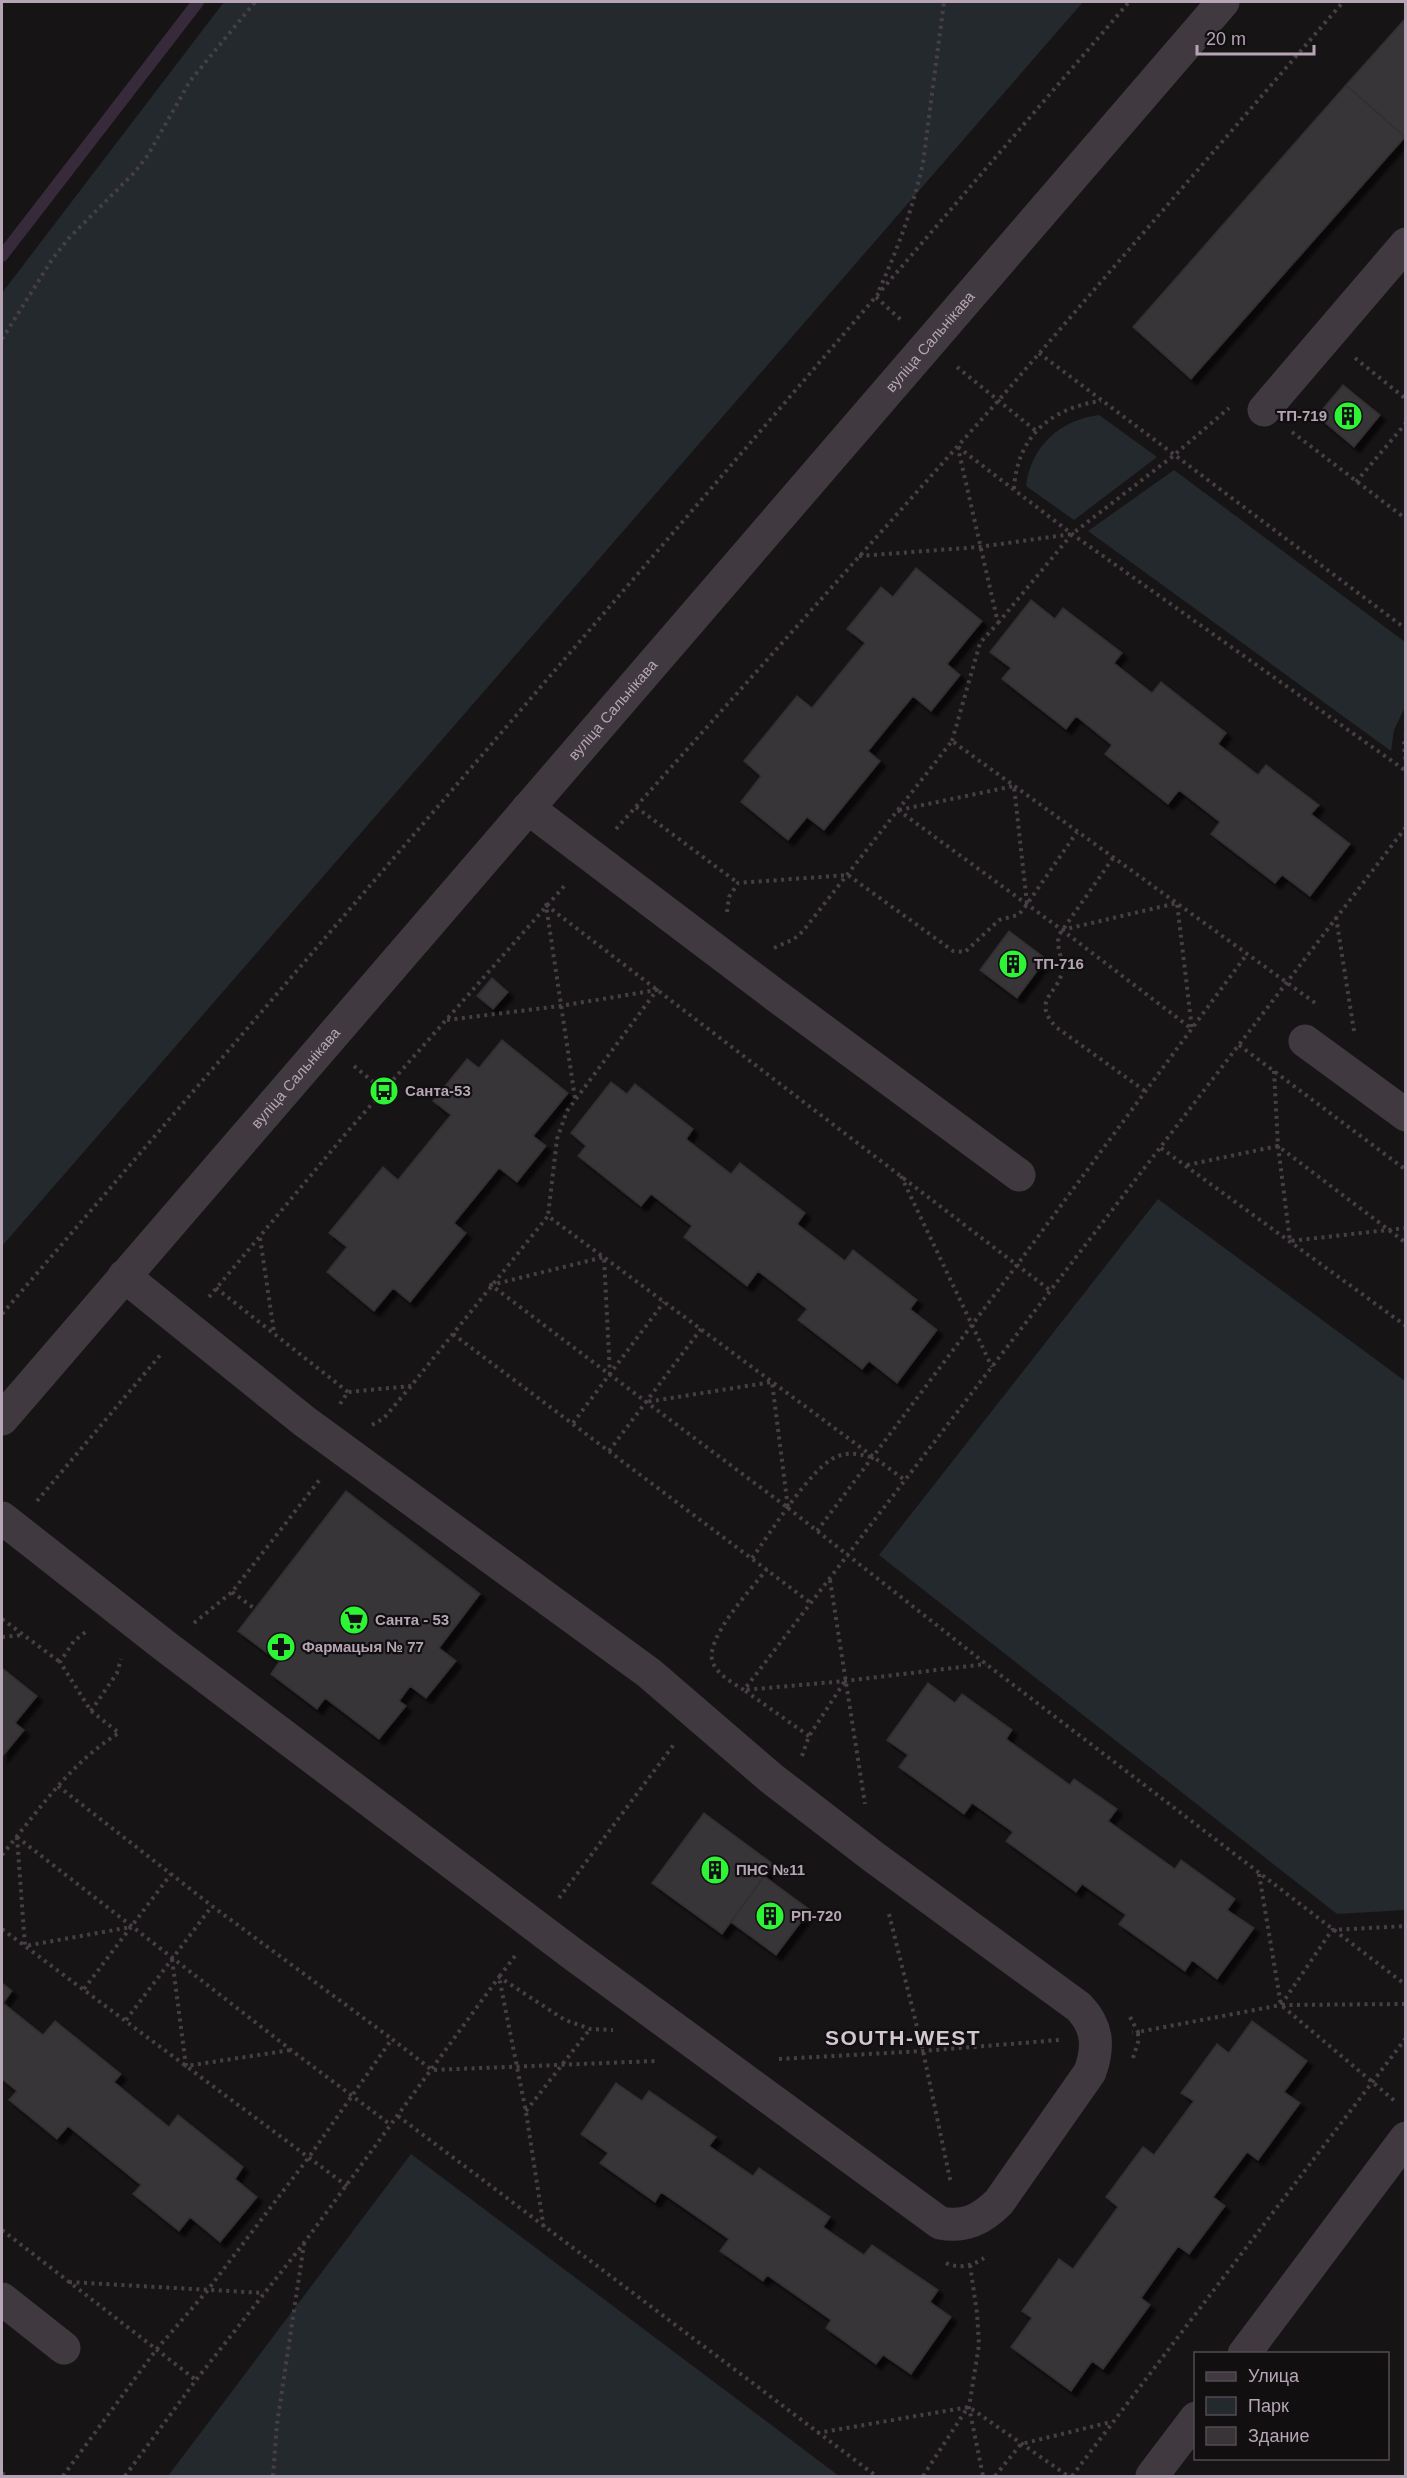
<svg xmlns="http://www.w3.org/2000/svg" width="1407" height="2478" font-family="Arial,sans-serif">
<defs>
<filter id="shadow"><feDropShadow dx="5.5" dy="5.5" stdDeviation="1.5" flood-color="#0009"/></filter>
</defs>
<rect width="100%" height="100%" fill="#161415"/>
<path fill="#24292e" d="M 224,2 L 1083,2 L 2,1246 L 2,293 Z
M 1099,415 L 1157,457 L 1074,520 L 1026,486 C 1031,446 1060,420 1099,415 Z
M 1174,470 L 1405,642 L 1405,707 L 1394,730 L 1391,751 L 1088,531 Z
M 1158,1199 L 1405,1381 L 1405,1910 L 1337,1914 L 879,1555 Z
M 411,2154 L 839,2476 L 168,2476 Z"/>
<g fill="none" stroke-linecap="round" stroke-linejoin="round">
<path stroke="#372a3a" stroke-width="12" d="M 2,256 L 198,2"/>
</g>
<path fill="#383437" stroke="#322e30" stroke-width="1.5" filter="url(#shadow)" d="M 1406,18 L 1406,136 L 1405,137 L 1346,85 Z
M 1346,85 L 1405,137 L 1191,379 L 1133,327 Z
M 1343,385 L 1380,415 L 1354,447 L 1317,416 Z
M 916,568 L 982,621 L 947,664 L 960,675 L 931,711 L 913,696 L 868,751 L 880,761 L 824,830 L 807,817 L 788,840 L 741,802 L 761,776 L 744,761 L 797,696 L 812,708 L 865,643 L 847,629 L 881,587 L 893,597 Z
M 1031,600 L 1055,619 L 1063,608 L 1122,653 L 1114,663 L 1152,693 L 1161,682 L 1226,733 L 1218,744 L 1258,775 L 1266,765 L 1319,805 L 1311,814 L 1350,844 L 1310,896 L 1282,875 L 1275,883 L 1211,834 L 1220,822 L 1179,790 L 1168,804 L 1105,754 L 1112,745 L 1076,716 L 1066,729 L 1002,679 L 1011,668 L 990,652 Z
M 1009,931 L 1046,959 L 1017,998 L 980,970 Z
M 492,978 L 508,992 L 493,1009 L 477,996 Z
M 502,1040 L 568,1093 L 533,1136 L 546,1146 L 517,1182 L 499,1168 L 454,1223 L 466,1233 L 410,1302 L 393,1288 L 374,1311 L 327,1272 L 347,1247 L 329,1233 L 383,1167 L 398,1180 L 451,1115 L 433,1101 L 467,1059 L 479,1068 Z
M 611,1082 L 627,1094 L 635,1084 L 693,1129 L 686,1139 L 731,1174 L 740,1163 L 805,1213 L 797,1224 L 845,1261 L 853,1250 L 917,1300 L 910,1309 L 937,1330 L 897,1383 L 869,1361 L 862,1369 L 798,1320 L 807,1309 L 758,1271 L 747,1286 L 684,1237 L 692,1226 L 651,1194 L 641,1206 L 578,1156 L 586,1146 L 571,1133 Z
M 346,1491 L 480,1594 L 439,1648 L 456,1661 L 426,1698 L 410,1686 L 399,1701 L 406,1706 L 379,1739 L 325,1698 L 317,1709 L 271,1674 L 279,1662 L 238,1631 Z
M 2,1668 L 37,1696 L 15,1723 L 24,1730 L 2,1757 Z
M 928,1683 L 955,1703 L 962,1694 L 1012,1730 L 1006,1739 L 1070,1785 L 1074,1779 L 1117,1809 L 1108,1821 L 1175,1869 L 1181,1860 L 1235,1899 L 1227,1910 L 1254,1928 L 1217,1979 L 1192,1960 L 1185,1971 L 1119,1924 L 1126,1915 L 1082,1884 L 1076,1892 L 1006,1841 L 1013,1832 L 972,1803 L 964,1814 L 899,1767 L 908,1755 L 887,1740 Z
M 704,1813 L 773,1864 L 722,1934 L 652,1883 Z
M 764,1876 L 810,1910 L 776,1955 L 731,1922 Z
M 2,1983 L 12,1991 L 3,2003 L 43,2035 L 55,2021 L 121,2074 L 114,2082 L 169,2127 L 178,2115 L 243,2167 L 235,2179 L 257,2197 L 220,2242 L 190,2217 L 179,2231 L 133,2194 L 141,2185 L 68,2126 L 57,2139 L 9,2100 L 17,2091 L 2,2079 Z
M 1252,2021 L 1307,2061 L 1284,2092 L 1300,2103 L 1258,2160 L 1247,2152 L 1213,2197 L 1225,2206 L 1189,2254 L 1178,2246 L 1141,2298 L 1150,2305 L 1103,2369 L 1092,2361 L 1071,2391 L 1011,2347 L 1032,2318 L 1022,2311 L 1059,2259 L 1073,2269 L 1118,2207 L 1106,2197 L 1143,2147 L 1154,2155 L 1194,2101 L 1181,2093 L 1217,2044 L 1229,2053 Z
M 616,2083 L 642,2101 L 649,2091 L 716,2137 L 709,2146 L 753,2176 L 759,2168 L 830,2217 L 823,2227 L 864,2255 L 872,2245 L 938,2290 L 930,2302 L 951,2317 L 911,2374 L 883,2355 L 876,2364 L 826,2328 L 831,2320 L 767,2275 L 763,2281 L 720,2251 L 729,2239 L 661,2192 L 655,2202 L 600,2163 L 608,2153 L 581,2134 Z"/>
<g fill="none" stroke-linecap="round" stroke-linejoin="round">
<path stroke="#473f46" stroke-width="4" stroke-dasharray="3 4.5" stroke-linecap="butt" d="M 879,290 C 898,248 913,208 923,163 L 944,2
M 876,297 L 901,320
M 2,339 L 53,258 L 69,238 L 134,173 L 148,155 L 190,81 L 255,2
M 1039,353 L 1406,629
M 1355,358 L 1406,399
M 957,367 L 1036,431
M 1292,432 L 1406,519
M 958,447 L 1072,534 L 1406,771
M 1356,482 L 1406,423
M 1014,489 C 1017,436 1051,408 1101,401
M 859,556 L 979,547 L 1072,534
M 998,623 L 1072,534 L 1173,456 L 1229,408
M 1406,734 L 1404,745 L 1406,766
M 952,741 L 980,643 L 998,623 L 958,448
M 636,807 L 738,883
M 898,810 L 1062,930 L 1192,1029
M 899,810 L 1014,786 L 1027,904
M 616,829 L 998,401 L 1343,2
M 1113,858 L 1059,935 C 1056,947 1062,956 1062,968 C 1062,993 1029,998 1056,1027 L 1145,1091
M 727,912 L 729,897 L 738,883 L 848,875 L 953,951 L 965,952 L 999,920 L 1018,915 L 1023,910 L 1077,832
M 1336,917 L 1354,1031
M 1062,930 L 1177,903 L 1192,1029
M 774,948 L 794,939 L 803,931 L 952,741 L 1318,1005
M 447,1020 L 560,1006 L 657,990 L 567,1111 L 557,1139 L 548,1216
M 1239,1045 L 1406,1170
M 354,1066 L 384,1091
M 1274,1071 L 1278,1146 L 1290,1241 L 1406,1228
M 575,1098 L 546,905 L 1051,1291
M 1161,1148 L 1406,1326
M 1187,1165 L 1278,1146 L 1406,1243
M 901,1176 L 992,1367
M 260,1238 L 274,1332
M 216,1288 L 348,1392
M 209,1297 L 348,1131 L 567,883
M 2,1314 L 1129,2
M 453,1334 L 812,1604
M 610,1375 L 604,1257 L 491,1285 C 590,1360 689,1434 788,1508 L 772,1382 L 646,1402
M 340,1404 L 348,1392 L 411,1386
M 573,1423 L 664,1302
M 372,1425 L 384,1418 L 411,1386 L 548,1216 L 906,1481
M 609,1451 L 701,1329
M 37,1501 L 162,1353
M 788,1508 L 986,1664 L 1406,1985
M 817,1531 L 1017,1265 L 1247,954
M 752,1558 C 770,1534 812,1465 838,1456 C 849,1452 859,1454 870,1457
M 767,1569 C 752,1588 703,1640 713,1663 C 719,1676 733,1683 744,1690 L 1406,827
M 830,1580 L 865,1804
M 232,1592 L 255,1609
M 2,1619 L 60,1662
M 194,1623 L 232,1592 L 321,1478
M 2,1637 L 23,1635
M 91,1711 L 117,1673 L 121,1659
M 809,1736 L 744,1690 L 845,1681 L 986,1664
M 802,1756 L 809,1736 L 845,1681
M 58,1786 L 212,1906 L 392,2039
M 17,1837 L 291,2050 L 391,2125
M 17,1837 L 25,1946 L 131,1927
M 2,1855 C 38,1811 70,1763 119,1733 L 91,1711 L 60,1662 L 74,1641 L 88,1630
M 1259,1874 L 1281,2005 L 1396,2102
M 559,1898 L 675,1743
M 889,1914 L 923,2051 L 951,2184
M 2,1929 L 347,2186
M 515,1956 L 499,1977 L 526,2112 L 544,2229
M 172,1959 L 186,2066 L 291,2050
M 84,1989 L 171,1874
M 1282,2005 L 1406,2004
M 1130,2017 L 1138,2032 L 1132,2032
M 126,2020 L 212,1906
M 1133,2058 L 1138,2042 L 1138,2032 L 1281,2005 L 1332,1930 L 1406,1926
M 779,2059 L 923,2051 L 1059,2040
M 526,2111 L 590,2029
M 398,2116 L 876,2476
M 2,2230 L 196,2380
M 946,2263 C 959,2269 972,2266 984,2258
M 970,2265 L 977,2313 L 979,2345 L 969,2407 L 983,2476
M 69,2282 L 264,2293
M 817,2433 L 969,2407 L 1068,2476
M 2,2473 L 6,2476
M 63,2476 L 156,2350 L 207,2291 L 309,2157 L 392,2039 L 432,2070 L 655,2061
M 125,2476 L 196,2380 L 304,2243 L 499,1977 L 565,2020 L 590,2029 L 613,2030
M 273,2476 L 277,2424 L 304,2244
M 923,2476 L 968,2407
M 995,2476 L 1021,2444 L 1111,2422
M 1072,2476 L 1406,2038"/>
<g stroke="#40393f" stroke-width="33">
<path d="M 1264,410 L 1406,244"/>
<path d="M 528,808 L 775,995 L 1019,1175"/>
<path d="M 1305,1041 L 1406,1115"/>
<path id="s1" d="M 2,1419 L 1223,2"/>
<path d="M 2,1518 L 165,1646 L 570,1952 L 940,2223 C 965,2228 982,2219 999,2202 L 1090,2072 C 1099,2047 1098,2027 1079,2007 L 875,1858 L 771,1778 L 649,1673 L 304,1421 L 124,1276"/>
<path d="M 2,2299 L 64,2348"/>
<path d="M 1244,2354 L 1406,2138"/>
<path d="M 1152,2476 L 1196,2418"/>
</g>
</g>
<defs>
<g id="building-disc" transform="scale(1.5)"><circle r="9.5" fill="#2df536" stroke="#110f10"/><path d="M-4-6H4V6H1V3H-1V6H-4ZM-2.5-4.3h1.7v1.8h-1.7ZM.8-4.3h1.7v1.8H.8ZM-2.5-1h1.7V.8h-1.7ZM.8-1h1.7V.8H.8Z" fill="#111"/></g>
<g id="bus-disc" transform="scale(1.5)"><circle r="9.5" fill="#2df536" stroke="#110f10"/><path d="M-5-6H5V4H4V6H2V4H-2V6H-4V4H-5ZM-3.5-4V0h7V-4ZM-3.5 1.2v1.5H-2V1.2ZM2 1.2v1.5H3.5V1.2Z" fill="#111"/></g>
<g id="supermarket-disc" transform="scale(1.5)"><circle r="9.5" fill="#2df536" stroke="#110f10"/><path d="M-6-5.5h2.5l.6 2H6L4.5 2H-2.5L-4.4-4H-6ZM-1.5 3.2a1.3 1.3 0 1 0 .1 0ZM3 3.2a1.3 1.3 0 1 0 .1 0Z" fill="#111"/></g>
<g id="pharmacy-disc" transform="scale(1.5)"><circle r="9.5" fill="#2df536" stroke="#110f10"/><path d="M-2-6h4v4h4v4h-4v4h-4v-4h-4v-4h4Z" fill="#111"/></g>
</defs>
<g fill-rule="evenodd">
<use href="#building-disc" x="1348" y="416"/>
<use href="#building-disc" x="1013" y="964"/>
<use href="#bus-disc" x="384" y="1091"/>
<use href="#supermarket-disc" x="354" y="1620"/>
<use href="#pharmacy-disc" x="281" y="1647"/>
<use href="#building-disc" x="715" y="1870"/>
<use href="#building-disc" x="770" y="1916"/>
</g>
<g text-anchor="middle" stroke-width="4.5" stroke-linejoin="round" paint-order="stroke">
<g font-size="15" fill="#b6a5b5" stroke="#110f10">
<text dy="5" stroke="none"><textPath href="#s1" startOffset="1422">вуліца Сальнікава</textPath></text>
<text dy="5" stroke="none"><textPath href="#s1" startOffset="936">вуліца Сальнікава</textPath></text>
<text dy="5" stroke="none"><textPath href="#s1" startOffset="450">вуліца Сальнікава</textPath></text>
</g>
<g font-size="15" font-weight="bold" fill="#b6a5b5" stroke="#110f10" text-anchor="start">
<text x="1327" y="421" text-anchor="end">ТП-719</text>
<text x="1034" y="969">ТП-716</text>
<text x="405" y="1096">Санта-53</text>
<text x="375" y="1625">Санта - 53</text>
<text x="302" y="1652">Фармацыя № 77</text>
<text x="736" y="1875">ПНС №11</text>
<text x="791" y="1921">РП-720</text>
</g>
<g font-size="21" font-weight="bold" letter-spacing="1.5" fill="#d2c7d1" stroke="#110f10">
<text x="903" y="2045">SOUTH-WEST</text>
</g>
</g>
<rect width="1407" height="2478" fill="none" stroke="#b6a5b5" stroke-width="6"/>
<rect x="1194" y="2352" width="195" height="108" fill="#110f10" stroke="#534b52" stroke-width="1.5"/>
<rect x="1206" y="2372" width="30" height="9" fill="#40393f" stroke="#534b52" stroke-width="1.5"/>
<text x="1248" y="2382" font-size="18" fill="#b6a5b5">Улица</text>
<rect x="1206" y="2397" width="30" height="18" fill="#24292e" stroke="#534b52" stroke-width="1.5"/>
<text x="1248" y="2412" font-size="18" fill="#b6a5b5">Парк</text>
<rect x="1206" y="2427" width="30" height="18" fill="#383437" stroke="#534b52" stroke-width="1.5"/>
<text x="1248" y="2442" font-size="18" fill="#b6a5b5">Здание</text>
<path d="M1197 45v9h117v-9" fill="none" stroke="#b6a5b5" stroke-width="3"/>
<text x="1206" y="45" font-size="18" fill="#b6a5b5" stroke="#110f10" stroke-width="4.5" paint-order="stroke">20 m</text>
</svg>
